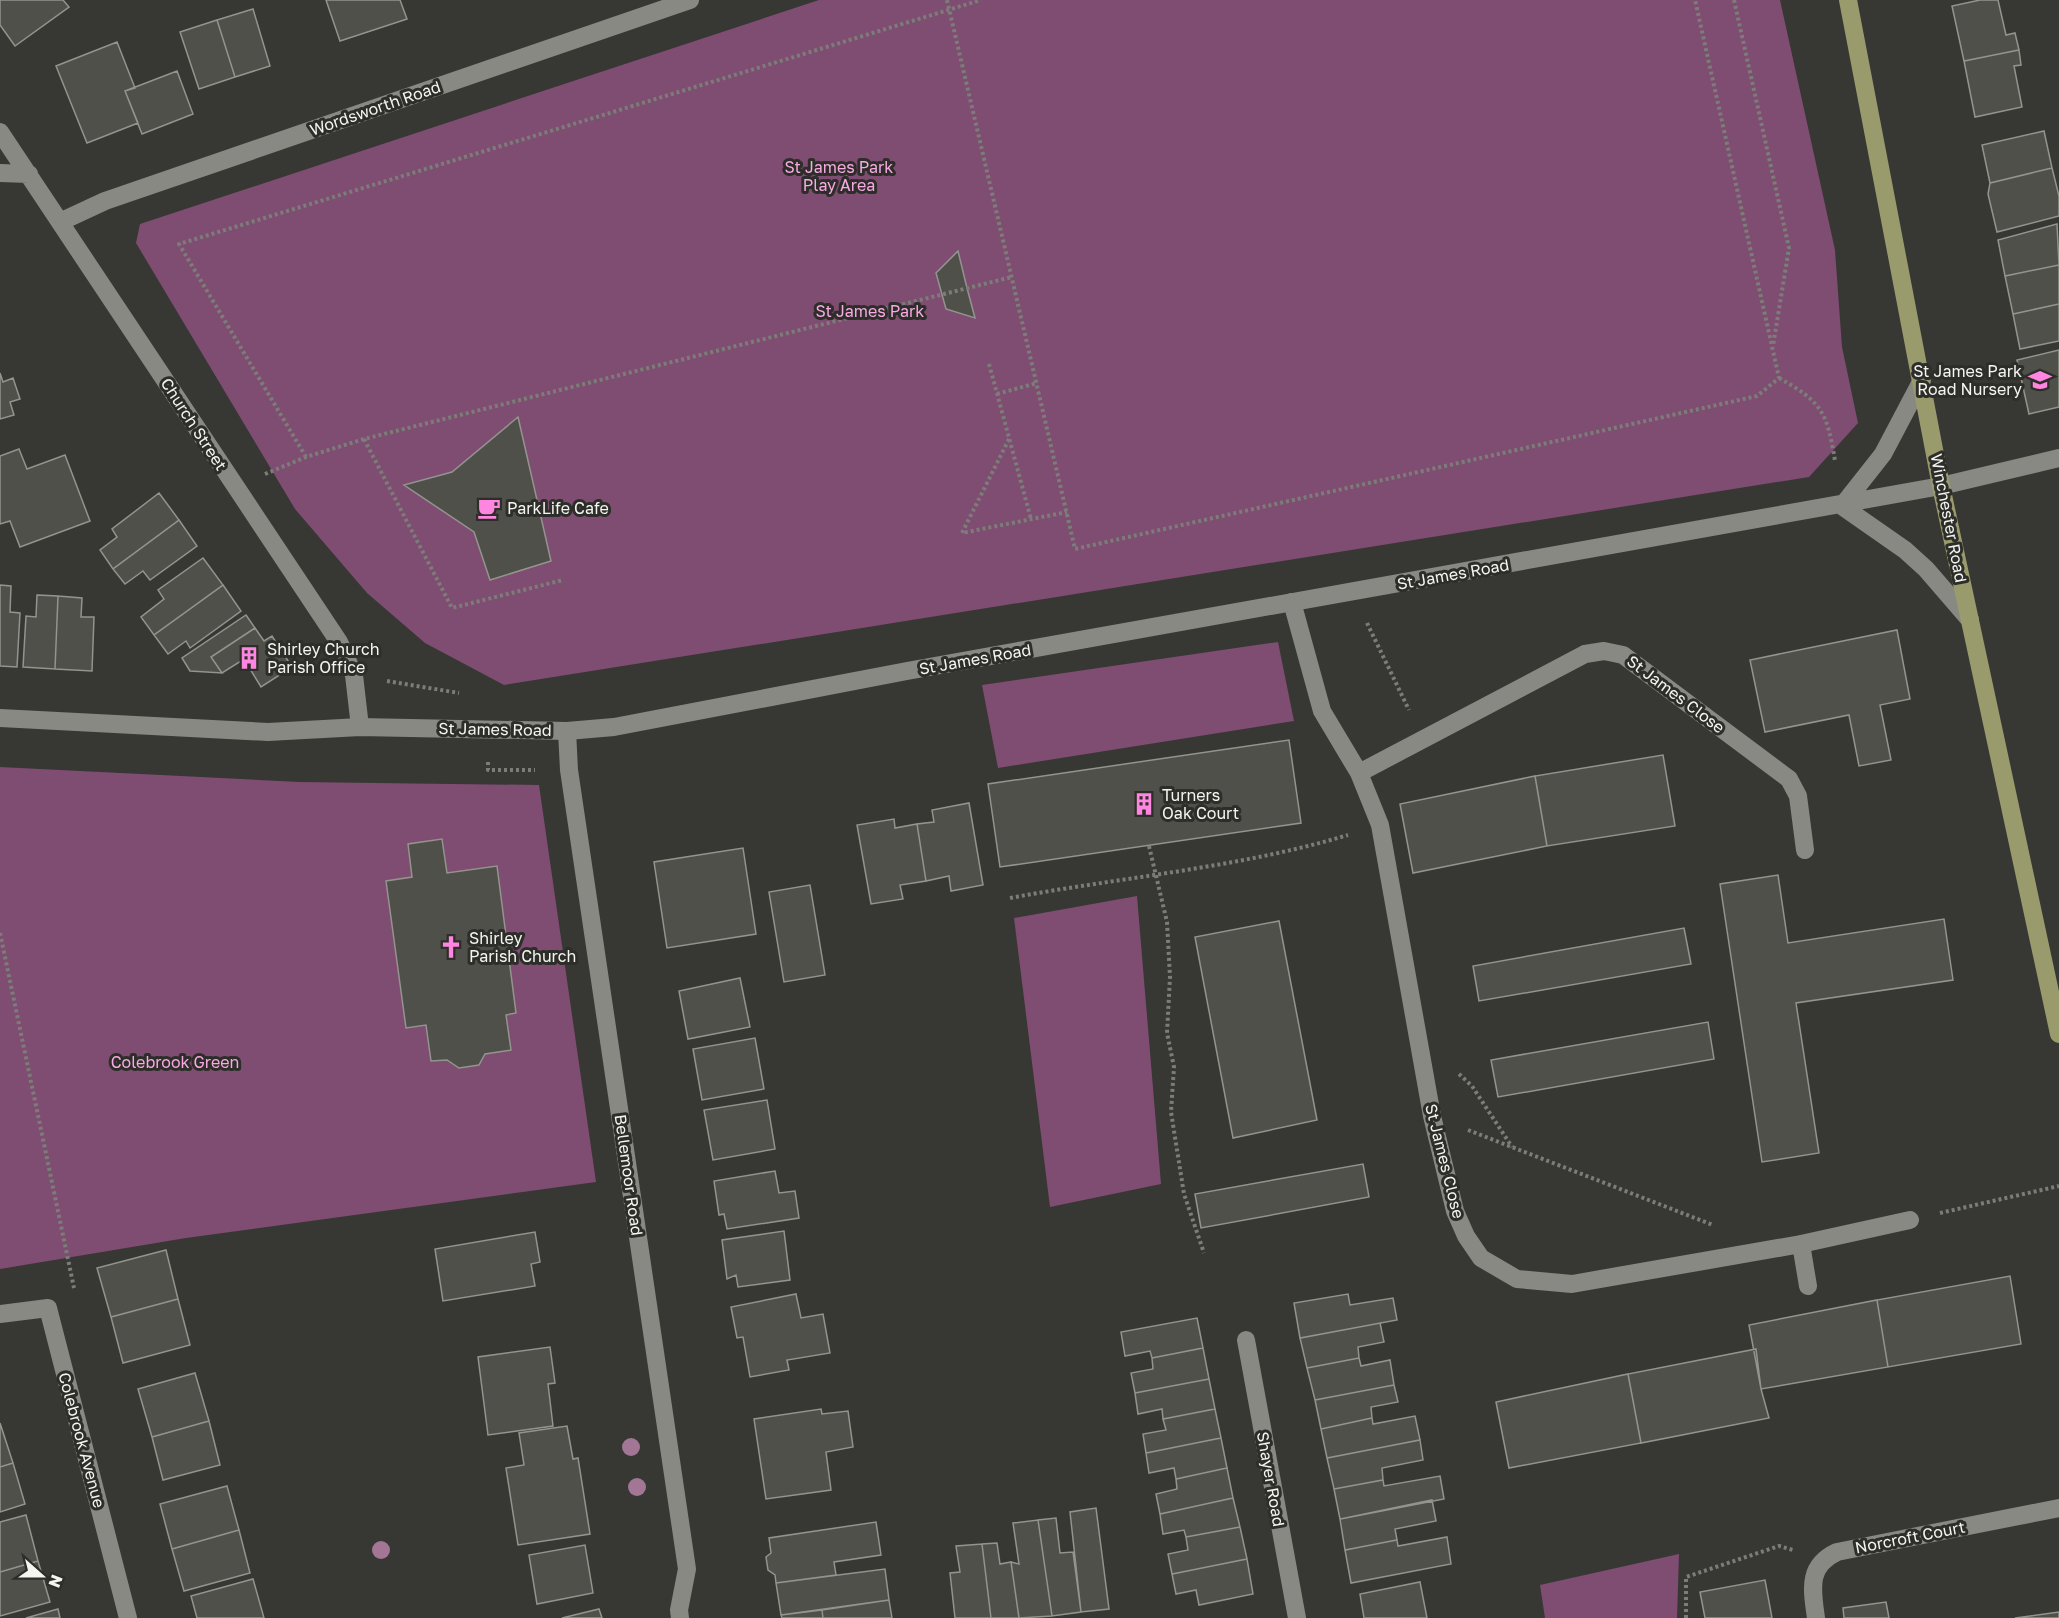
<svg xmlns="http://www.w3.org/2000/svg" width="2059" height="1618" font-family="'Golos Text',sans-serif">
<rect width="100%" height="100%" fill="#373833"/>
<path fill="#7f4c72" d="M 819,0 L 1780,0 L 1835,250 L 1842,347 L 1858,423 L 1809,477 L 504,685 L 425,643 L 367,593 L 295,509 L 136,243 L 140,224 Z
M 1278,642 L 1294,721 L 998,768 L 982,685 Z
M 0,767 L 299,782 L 539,785 L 596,1182 L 186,1238 L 0,1269 Z
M 1137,896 L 1161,1184 L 1050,1207 L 1014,918 Z
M 1679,1554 L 1677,1618 L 1545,1618 L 1540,1585 Z"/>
<path fill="#50504b" stroke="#94948e" stroke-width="1.5" d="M 0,0 L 63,0 L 69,7 L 15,46 L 0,25 Z
M 326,0 L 400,0 L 407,19 L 340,41 Z
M 1980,0 L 1998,0 L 2006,35 L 2015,33 L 2019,50 L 1964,61 L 1952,6 Z
M 253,9 L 270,66 L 235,77 L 217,20 Z
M 217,20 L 235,77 L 199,89 L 180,32 Z
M 117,42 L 135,88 L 125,91 L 138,123 L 87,143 L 56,66 Z
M 2019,50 L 2021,65 L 2014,66 L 2022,107 L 1975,117 L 1964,61 Z
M 177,71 L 193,114 L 142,134 L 125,91 Z
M 2044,131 L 2052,168 L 1990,183 L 1982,145 Z
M 2052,168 L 2059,196 L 2059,216 L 1997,232 L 1988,194 L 1990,183 Z
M 2057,224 L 2059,265 L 2005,276 L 1998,240 Z
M 958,251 L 967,288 L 975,318 L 946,309 L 936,273 Z
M 2059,265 L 2059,304 L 2013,314 L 2005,276 Z
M 2059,304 L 2059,341 L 2020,349 L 2013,314 Z
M 2059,350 L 2059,407 L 2029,414 L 2017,360 Z
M 0,373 L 3,382 L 13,378 L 20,399 L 10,402 L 14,415 L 0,419 Z
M 518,417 L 551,561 L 490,580 L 474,532 L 404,485 L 452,472 Z
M 19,449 L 27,469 L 65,455 L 90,521 L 20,547 L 10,521 L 0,524 L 0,456 Z
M 159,493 L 179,520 L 113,569 L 100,550 L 117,537 L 112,529 Z
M 179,520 L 197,546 L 150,580 L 143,571 L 125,584 L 113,569 Z
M 203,558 L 223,585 L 154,635 L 141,617 L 164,599 L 158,590 Z
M 0,585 L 11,586 L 10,612 L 20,613 L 17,667 L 0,666 Z
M 223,585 L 241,611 L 190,648 L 186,641 L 168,654 L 154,635 Z
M 37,595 L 58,596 L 55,669 L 23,667 L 26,616 L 36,617 Z
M 58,596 L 82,598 L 81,617 L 94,617 L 92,671 L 55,669 Z
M 246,615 L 255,628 L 211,657 L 222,673 L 190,671 L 182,658 Z
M 255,628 L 264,641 L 272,636 L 292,667 L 261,687 L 244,659 L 222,673 L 211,657 Z
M 1897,630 L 1910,699 L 1880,705 L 1891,760 L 1859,766 L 1849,715 L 1765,732 L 1750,660 Z
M 1289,740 L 1301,823 L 1000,867 L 988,784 Z
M 1663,755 L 1675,826 L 1547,846 L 1535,776 Z
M 1535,776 L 1547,846 L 1413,873 L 1400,804 Z
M 969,803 L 983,885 L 951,891 L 949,876 L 926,881 L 917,824 L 934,822 L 932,810 Z
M 894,819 L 895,828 L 917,824 L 926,881 L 900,885 L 903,899 L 871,904 L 857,825 Z
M 442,839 L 447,873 L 497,866 L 516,1013 L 506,1015 L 511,1050 L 485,1054 L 479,1065 L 459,1068 L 447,1060 L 431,1061 L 426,1025 L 406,1028 L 386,881 L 412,877 L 408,844 Z
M 743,848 L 756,934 L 667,948 L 654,862 Z
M 1778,875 L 1788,943 L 1944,919 L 1953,980 L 1796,1003 L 1819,1153 L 1762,1162 L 1720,884 Z
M 810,885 L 825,975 L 784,982 L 769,892 Z
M 1279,921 L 1317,1120 L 1233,1138 L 1195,937 Z
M 1684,928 L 1691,964 L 1479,1001 L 1473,966 Z
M 740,978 L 750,1027 L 688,1039 L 679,991 Z
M 1708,1022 L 1714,1059 L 1498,1097 L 1491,1060 Z
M 755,1038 L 764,1089 L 702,1100 L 693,1049 Z
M 767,1100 L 775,1149 L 713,1160 L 704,1110 Z
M 1363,1164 L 1369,1197 L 1201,1228 L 1195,1194 Z
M 775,1171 L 779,1193 L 795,1191 L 799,1218 L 727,1229 L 724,1214 L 719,1215 L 714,1181 Z
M 784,1231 L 790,1280 L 738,1287 L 736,1275 L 727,1279 L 722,1240 Z
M 535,1232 L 540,1262 L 531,1264 L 535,1286 L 443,1301 L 435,1249 Z
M 166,1250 L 178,1299 L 111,1317 L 97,1268 Z
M 2010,1276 L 2021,1344 L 1888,1367 L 1877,1300 Z
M 796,1294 L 801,1318 L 823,1314 L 830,1353 L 787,1360 L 789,1370 L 750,1377 L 743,1337 L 737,1338 L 731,1307 Z
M 1348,1294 L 1350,1305 L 1393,1298 L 1397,1320 L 1300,1338 L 1294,1303 Z
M 178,1299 L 190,1345 L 123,1363 L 111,1317 Z
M 1877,1300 L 1888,1367 L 1761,1389 L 1749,1325 Z
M 1197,1318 L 1203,1348 L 1152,1358 L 1150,1351 L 1125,1356 L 1121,1332 Z
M 1380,1323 L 1384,1342 L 1358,1347 L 1359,1358 L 1307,1368 L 1300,1338 Z
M 550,1347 L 555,1383 L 548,1384 L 553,1426 L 488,1435 L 478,1357 Z
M 1203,1348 L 1209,1379 L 1135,1393 L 1131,1373 L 1153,1369 L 1152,1358 Z
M 1756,1349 L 1761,1389 L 1769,1418 L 1641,1443 L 1628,1374 Z
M 1359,1358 L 1361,1366 L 1390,1360 L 1394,1385 L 1315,1400 L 1307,1368 Z
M 195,1373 L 209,1421 L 152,1437 L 138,1389 Z
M 1628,1374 L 1641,1443 L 1509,1468 L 1496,1402 Z
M 1209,1379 L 1215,1409 L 1163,1419 L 1162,1409 L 1138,1414 L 1135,1393 Z
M 1394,1385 L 1398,1402 L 1371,1407 L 1372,1418 L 1321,1429 L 1315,1400 Z
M 821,1409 L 822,1414 L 848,1411 L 853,1447 L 826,1452 L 831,1490 L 766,1499 L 754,1419 Z
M 1215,1409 L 1221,1438 L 1146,1453 L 1143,1434 L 1166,1430 L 1163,1419 Z
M 1415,1416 L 1420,1440 L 1327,1458 L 1321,1429 L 1372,1418 L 1373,1424 Z
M 209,1421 L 220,1465 L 163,1480 L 152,1437 Z
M 0,1423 L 13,1463 L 0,1467 Z
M 567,1426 L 573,1459 L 578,1458 L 590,1534 L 518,1545 L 506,1468 L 524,1465 L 519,1433 Z
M 1221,1438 L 1227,1468 L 1176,1479 L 1174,1468 L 1149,1473 L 1146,1453 Z
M 1420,1440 L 1423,1460 L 1382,1468 L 1383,1480 L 1334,1489 L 1327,1458 Z
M 13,1463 L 25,1504 L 0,1512 L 0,1467 Z
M 1227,1468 L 1233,1498 L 1160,1514 L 1156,1494 L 1177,1489 L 1176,1479 Z
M 1440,1476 L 1444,1499 L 1340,1519 L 1334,1489 L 1383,1480 L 1384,1486 Z
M 227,1486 L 239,1530 L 172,1549 L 160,1504 Z
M 1233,1498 L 1240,1527 L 1186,1537 L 1184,1530 L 1163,1534 L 1160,1514 Z
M 1432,1500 L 1436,1521 L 1395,1529 L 1397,1540 L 1345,1550 L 1340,1519 Z
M 1096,1508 L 1109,1609 L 1081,1612 L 1070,1512 Z
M 26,1515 L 38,1561 L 0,1572 L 0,1522 Z
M 1056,1518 L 1060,1553 L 1073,1552 L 1081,1612 L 1052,1616 L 1038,1520 Z
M 1038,1520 L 1052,1616 L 1019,1618 L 1011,1562 L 1019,1564 L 1013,1523 Z
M 876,1522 L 881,1555 L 834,1562 L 836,1575 L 776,1583 L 775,1575 L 768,1570 L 766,1557 L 771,1553 L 769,1538 Z
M 1240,1527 L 1247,1559 L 1172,1574 L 1168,1554 L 1188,1550 L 1186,1537 Z
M 239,1530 L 250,1573 L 184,1591 L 172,1549 Z
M 1447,1537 L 1451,1564 L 1351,1583 L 1345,1550 L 1397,1540 L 1398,1546 Z
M 997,1543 L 1000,1564 L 1011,1562 L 1019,1618 L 991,1618 L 982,1544 Z
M 982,1544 L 991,1618 L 955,1618 L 950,1573 L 960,1572 L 956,1546 Z
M 585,1545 L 593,1593 L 537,1604 L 529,1555 Z
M 1247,1559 L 1253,1594 L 1199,1605 L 1196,1590 L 1176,1594 L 1172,1574 Z
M 38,1561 L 50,1602 L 0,1616 L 0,1572 Z
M 885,1569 L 889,1600 L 781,1615 L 776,1583 Z
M 253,1579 L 264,1618 L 197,1618 L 191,1596 Z
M 1765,1580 L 1772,1618 L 1705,1618 L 1700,1592 Z
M 1420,1582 L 1427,1618 L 1364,1618 L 1360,1594 Z
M 889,1600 L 892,1618 L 823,1618 L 822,1610 Z
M 1886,1602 L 1889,1618 L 1844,1618 L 1843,1608 Z
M 58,1609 L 60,1618 L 26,1618 Z
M 599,1609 L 602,1618 L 562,1618 Z
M 822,1610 L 823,1618 L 782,1618 L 781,1615 Z
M 2059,1612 L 2059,1618 L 2015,1618 Z"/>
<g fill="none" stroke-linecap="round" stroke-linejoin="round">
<path stroke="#7c7d78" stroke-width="4" stroke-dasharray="3 3" stroke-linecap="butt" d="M 947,0 L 1075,549 L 1757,396 L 1779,378 L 1695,0
M 1734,0 L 1789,248 L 1773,346
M 989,364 L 1031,519
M 1779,378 C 1822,402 1827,412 1835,461
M 997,394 L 1037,383
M 364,439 L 452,608 L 563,580
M 1009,439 L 962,533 L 1067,512
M 306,457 L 179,244 L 981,0
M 265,474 L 306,457 L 364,439 L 1012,277
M 1367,623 L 1409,710
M 387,681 L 459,693
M 488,762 L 488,770 L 535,770
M 1149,846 L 1167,922 L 1170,977 L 1167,1033 L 1174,1067 L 1171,1112 L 1184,1194 L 1204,1253
M 1010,898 C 1123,877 1238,868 1348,835
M 0,933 L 74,1288
M 1459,1074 L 1472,1086 L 1512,1147
M 1468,1130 L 1713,1225
M 1940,1213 L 2059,1186
M 1686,1618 L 1686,1577 L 1779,1546 L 1793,1550"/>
<path stroke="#898983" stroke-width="18" d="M 0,132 L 339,642 L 354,675 L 360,727
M 0,173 L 29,174
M 62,221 L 105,201 L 690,0
M 1941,486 L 2059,458
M 1292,602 L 1322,711 L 1359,773 L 1380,825 L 1432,1116 L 1455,1211 L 1466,1236 L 1481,1258 L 1517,1279 L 1572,1284 L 1801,1244 L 1910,1220
M 567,731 L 569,770 L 687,1569 L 679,1610 L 680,1618
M 1359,773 L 1585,654 L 1604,651 L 1623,655 L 1789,779 L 1798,796 L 1805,850
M 1801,1244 L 1808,1286
M 0,1314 L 48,1308 L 128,1618
M 1246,1340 L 1297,1618
M 1816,1618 C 1812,1589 1807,1566 1837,1552 L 2059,1508"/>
<path stroke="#898983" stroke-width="18" d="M 1842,506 L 1905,550 L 1926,569 L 1970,620
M 1842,506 L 1883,454 L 1922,380
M 0,718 L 268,732 L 360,727 L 567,731 L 614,727 L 907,671 L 1941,486"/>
<path stroke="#9a9b6d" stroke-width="18" d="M 1848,0 L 1941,486 L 2059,1034"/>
</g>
<g fill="#a27694">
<circle cx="631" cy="1447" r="9"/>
<circle cx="637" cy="1487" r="9"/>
<circle cx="381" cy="1550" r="9"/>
</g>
<defs>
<g id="school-bare" transform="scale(1.8)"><path d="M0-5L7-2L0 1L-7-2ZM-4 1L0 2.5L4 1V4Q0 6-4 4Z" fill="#fe86e1" stroke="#2d2e29" stroke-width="2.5" paint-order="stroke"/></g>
<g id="cafe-bare" transform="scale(1.8)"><path d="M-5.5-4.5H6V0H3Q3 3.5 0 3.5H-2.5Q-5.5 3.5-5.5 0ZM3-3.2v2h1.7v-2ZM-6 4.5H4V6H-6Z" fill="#fe86e1" stroke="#2d2e29" stroke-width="2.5" paint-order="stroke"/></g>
<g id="building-bare" transform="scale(1.8)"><path d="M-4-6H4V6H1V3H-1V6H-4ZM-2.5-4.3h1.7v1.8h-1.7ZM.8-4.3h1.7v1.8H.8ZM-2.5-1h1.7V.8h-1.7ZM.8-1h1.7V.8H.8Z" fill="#fe86e1" stroke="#2d2e29" stroke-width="2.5" paint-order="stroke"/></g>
<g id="church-bare" transform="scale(1.8)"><path d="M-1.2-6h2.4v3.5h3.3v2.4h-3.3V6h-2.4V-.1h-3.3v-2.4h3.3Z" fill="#fe86e1" stroke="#2d2e29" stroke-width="2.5" paint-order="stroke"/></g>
</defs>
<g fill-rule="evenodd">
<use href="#school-bare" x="2040" y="380"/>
<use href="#cafe-bare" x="489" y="508"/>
<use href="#building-bare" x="249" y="658"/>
<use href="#building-bare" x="1144" y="804"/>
<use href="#church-bare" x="451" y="947"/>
</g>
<g text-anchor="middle" stroke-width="6" stroke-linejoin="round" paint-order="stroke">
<g font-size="16" fill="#f4f5f1" stroke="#2d2e29">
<text transform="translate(375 108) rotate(-19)" y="6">Wordsworth Road</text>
<text transform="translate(194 424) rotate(57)" y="6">Church Street</text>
<text transform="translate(1949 518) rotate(79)" y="6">Winchester Road</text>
<text transform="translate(1453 574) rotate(-10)" y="6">St James Road</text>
<text transform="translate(975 659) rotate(-10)" y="6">St James Road</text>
<text transform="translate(1676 694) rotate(37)" y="6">St James Close</text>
<text transform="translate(495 729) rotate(1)" y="6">St James Road</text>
<text transform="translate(1445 1161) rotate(76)" y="6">St James Close</text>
<text transform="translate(629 1175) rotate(82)" y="6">Bellemoor Road</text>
<text transform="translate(82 1440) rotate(75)" y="6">Colebrook Avenue</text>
<text transform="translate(1271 1479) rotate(80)" y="6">Shayer Road</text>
<text transform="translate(1910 1537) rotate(-11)" y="6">Norcroft Court</text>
</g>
<g font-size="16" fill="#f9a9e3" stroke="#2d2e29">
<text x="839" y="173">St James Park<tspan x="839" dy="18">Play Area</tspan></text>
<text x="870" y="317">St James Park</text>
<text x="175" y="1068">Colebrook Green</text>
</g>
<g font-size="16" fill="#f4f5f1" stroke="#2d2e29" text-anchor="start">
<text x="2022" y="377" text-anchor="end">St James Park<tspan x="2022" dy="18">Road Nursery</tspan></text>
<text x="507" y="514">ParkLife Cafe</text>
<text x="267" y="655">Shirley Church<tspan x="267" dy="18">Parish Office</tspan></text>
<text x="1162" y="801">Turners<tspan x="1162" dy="18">Oak Court</tspan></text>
<text x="469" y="944">Shirley<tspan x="469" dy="18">Parish Church</tspan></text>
</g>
</g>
<g transform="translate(42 1576) rotate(111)" stroke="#2d2e29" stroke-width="4.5" paint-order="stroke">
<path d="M0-4.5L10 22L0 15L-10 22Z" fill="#f4f5f1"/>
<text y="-9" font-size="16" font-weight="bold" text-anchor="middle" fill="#f4f5f1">N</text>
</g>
</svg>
